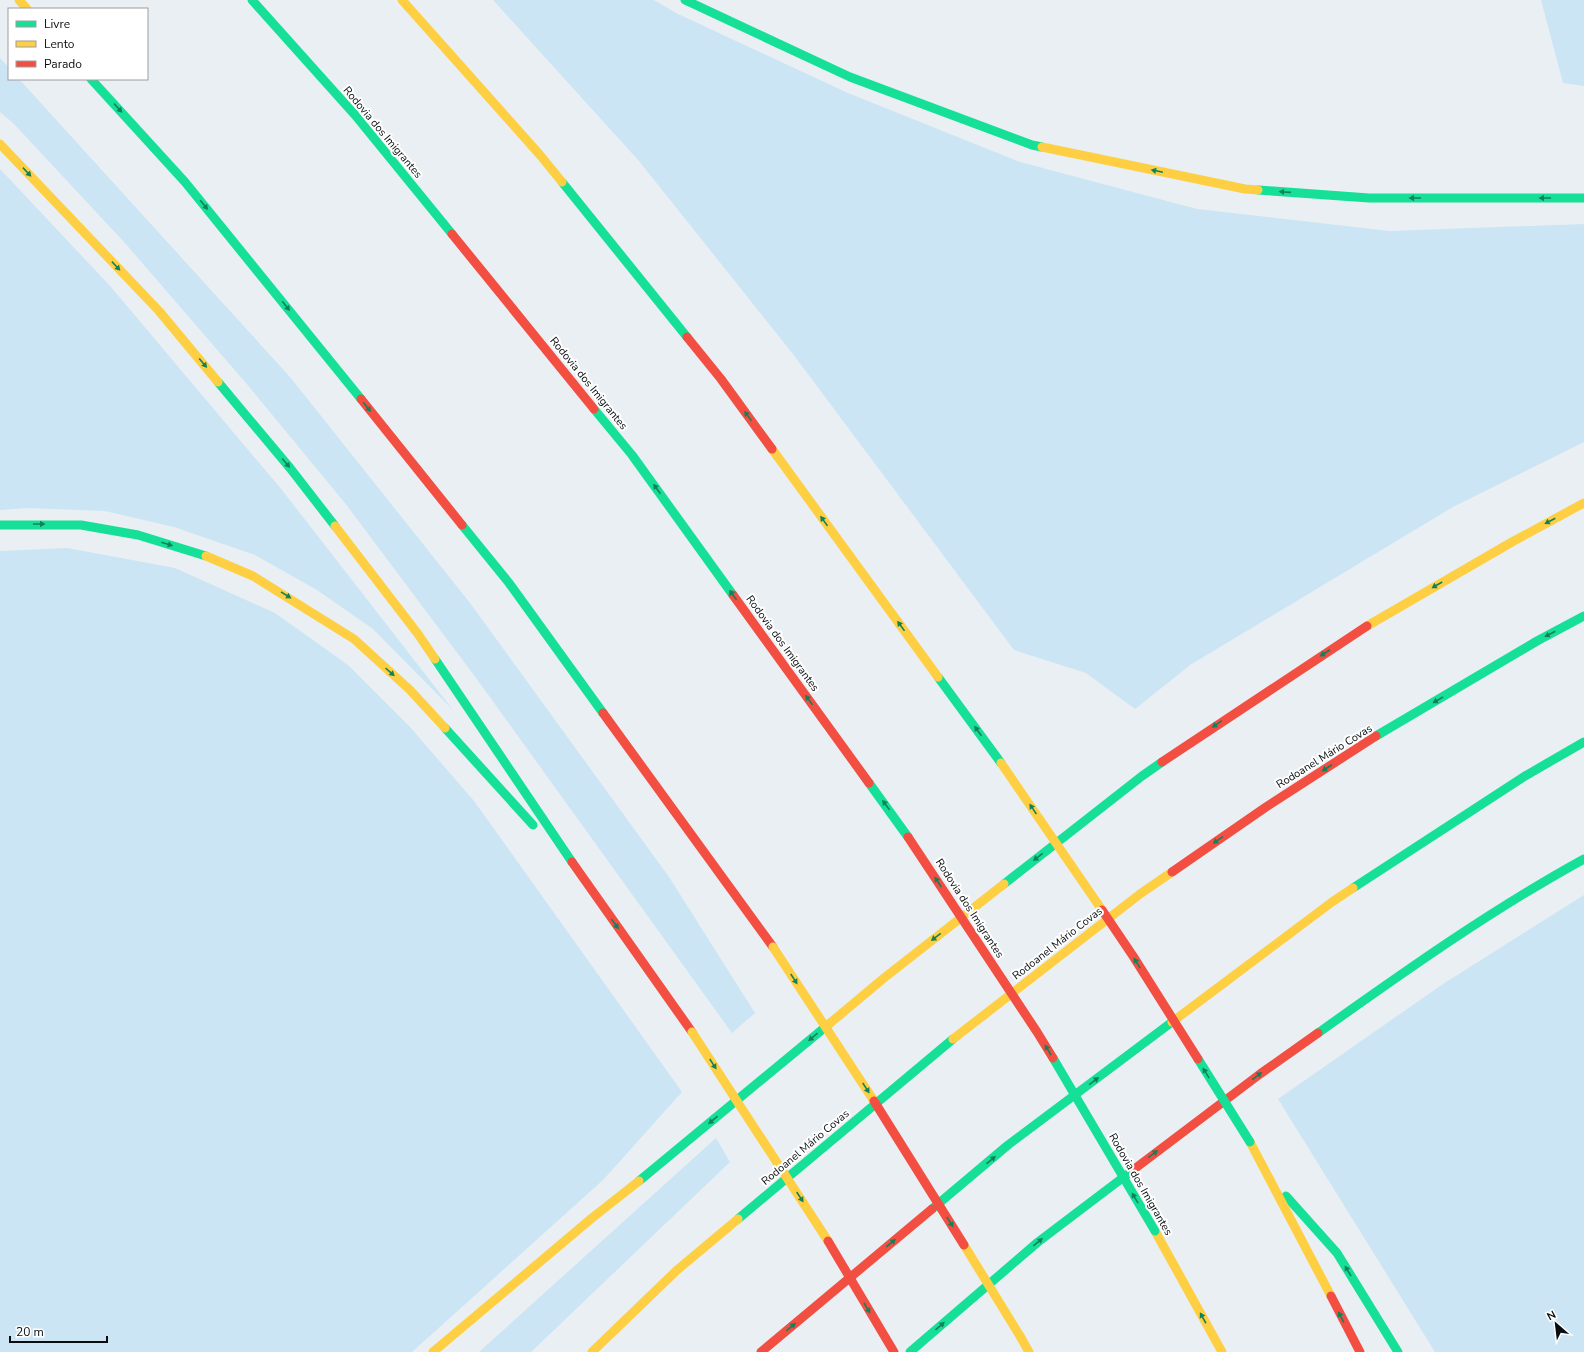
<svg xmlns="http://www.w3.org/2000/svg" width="1584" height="1352" font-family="'Nunito Sans',sans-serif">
<rect width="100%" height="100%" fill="#e9eff3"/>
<path fill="#cbe5f4" d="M 493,0 L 654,0 L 678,14 L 848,93 L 1020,162 L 1197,209 L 1389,231 L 1584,224 L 1584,442 L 1453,507 L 1190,665 L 1135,709 L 1086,673 L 1014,650 L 793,354 L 639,161 Z
M 1541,0 L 1584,0 L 1584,86 L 1563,83 Z
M 0,58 L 9,68 L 9,79 L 19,79 L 290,377 L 470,603 L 669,877 L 755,1013 L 732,1033 L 479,682 L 345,503 L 246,383 L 124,242 L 14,124 L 0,112 Z
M 0,169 L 111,287 L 282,490 L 453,710 L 373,629 L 317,590 L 255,555 L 174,527 L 105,511 L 27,508 L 0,510 Z
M 67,548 L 175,568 L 275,613 L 348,665 L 410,727 L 474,801 L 682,1092 L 603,1180 L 412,1352 L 0,1352 L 0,551 Z
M 1584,895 L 1584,1352 L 1435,1352 L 1278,1099 L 1443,984 Z
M 716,1138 L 730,1162 L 531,1352 L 479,1352 Z"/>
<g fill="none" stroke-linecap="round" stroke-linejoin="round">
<path stroke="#16e098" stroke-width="9" d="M 252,0 L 355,115 L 452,234
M 685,0 L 850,77 L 1032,145 L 1042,147
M 91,79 L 185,182 L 361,399
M 562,182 L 687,337
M 1258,190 L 1369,198 L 1584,198
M 218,382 L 290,468 L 335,526
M 594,409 L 632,455 L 733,595
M 0,525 L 81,525 L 138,535 L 206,556
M 462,525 L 509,583 L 603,713
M 435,659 L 572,862
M 938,677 L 1001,763
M 445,728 L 533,825
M 1376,736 L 1537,641 L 1584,616
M 869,783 L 908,837
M 1004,884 L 1142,776 L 1162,762
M 1353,888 L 1525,776 L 1584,742
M 1318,1033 C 1404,972 1491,910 1584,859
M 639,1181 L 829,1024
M 1286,1196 L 1337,1253 L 1398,1352
M 932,1209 L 1008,1145 L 1172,1022
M 738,1219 L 953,1039
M 910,1352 L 1038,1242 L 1133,1170"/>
<path stroke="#ffcf43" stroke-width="9" d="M 19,0 L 27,9
M 402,0 L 540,155 L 562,182
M 0,144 L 159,311 L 218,382
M 1042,147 L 1245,189 L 1258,190
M 772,449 L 938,677
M 335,526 L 418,634 L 435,659
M 206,556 L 253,576 L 354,639 L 410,690 L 445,728
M 1367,626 L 1512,542 L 1584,503
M 1172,1022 L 1332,902 L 1353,888
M 829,1024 L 884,978 L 1004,884
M 953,1039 L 1140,894 L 1172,872
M 1250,1142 L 1331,1296
M 1155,1231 L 1222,1352
M 1020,1336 L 1029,1352
M 433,1352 L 592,1218 L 639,1181
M 592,1352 L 676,1271 L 738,1219"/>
<path stroke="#f24e42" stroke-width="9" d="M 452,234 L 594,409
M 687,337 L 721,379 L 772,449
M 361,399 L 462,525
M 733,595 L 869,783
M 603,713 L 773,947
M 1162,762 L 1367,626
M 572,862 L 692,1032
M 1172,872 L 1266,807 L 1376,736
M 1133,1170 L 1260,1074 L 1318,1033
M 1331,1296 L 1360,1352
M 761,1352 L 932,1209"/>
<path stroke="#16e098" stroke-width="9" d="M 1053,1058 L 1155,1231
M 1198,1059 L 1250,1142"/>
<path stroke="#ffcf43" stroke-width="9" d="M 1001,763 L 1102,910
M 773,947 L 874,1101
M 692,1032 L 828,1241
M 964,1245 L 1020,1336"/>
<path stroke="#f24e42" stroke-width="9" d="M 908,837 L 1037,1032 L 1053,1058
M 1102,910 L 1133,956 L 1198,1059
M 874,1101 L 964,1245
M 828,1241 L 894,1352"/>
</g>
<defs><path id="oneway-solid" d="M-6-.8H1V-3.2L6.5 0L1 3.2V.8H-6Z"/></defs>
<g fill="#10815a">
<use href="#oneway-solid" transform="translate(118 108) rotate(48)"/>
<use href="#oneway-solid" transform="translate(1157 171) rotate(-168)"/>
<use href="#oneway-solid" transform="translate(27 172) rotate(47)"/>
<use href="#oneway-solid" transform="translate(1285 192) rotate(-176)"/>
<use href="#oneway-solid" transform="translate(1415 198) rotate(-180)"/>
<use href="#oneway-solid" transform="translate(1545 198) rotate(-180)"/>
<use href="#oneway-solid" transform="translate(204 205) rotate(51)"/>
<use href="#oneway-solid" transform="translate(116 266) rotate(47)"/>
<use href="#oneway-solid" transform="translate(286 306) rotate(51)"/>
<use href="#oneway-solid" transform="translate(203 363) rotate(50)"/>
<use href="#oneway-solid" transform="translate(367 407) rotate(51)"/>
<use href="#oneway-solid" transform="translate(748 416) rotate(-126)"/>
<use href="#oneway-solid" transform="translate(286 463) rotate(50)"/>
<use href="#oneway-solid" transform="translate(657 489) rotate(-126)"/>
<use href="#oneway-solid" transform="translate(824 521) rotate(-126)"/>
<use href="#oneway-solid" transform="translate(1550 521) rotate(152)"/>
<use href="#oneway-solid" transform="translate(39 524)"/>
<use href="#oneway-solid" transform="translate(167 544) rotate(17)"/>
<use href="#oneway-solid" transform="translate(1437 585) rotate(150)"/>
<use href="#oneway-solid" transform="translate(286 595) rotate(32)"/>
<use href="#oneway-solid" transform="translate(733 595) rotate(-126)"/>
<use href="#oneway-solid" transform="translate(901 626) rotate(-126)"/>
<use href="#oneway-solid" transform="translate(1550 634) rotate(152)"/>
<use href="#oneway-solid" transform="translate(1325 653) rotate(147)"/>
<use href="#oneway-solid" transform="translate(390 672) rotate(42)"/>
<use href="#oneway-solid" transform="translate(809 700) rotate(-126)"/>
<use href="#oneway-solid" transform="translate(1438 700) rotate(149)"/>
<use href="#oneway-solid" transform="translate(1217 724) rotate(146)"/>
<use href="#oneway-solid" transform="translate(978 731) rotate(-126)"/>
<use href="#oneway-solid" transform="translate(1327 768) rotate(147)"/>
<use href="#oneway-solid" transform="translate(886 805) rotate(-126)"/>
<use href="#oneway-solid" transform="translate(1033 809) rotate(-124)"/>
<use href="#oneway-solid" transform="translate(1218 840) rotate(145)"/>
<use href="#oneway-solid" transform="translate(1038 857) rotate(142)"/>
<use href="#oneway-solid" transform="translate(938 882) rotate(-123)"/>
<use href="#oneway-solid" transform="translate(615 924) rotate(54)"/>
<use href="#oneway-solid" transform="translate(936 937) rotate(142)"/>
<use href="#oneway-solid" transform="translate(1137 963) rotate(-122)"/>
<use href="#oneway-solid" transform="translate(794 979) rotate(57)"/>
<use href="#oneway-solid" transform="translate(813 1037) rotate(140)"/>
<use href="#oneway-solid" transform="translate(1048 1050) rotate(-121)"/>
<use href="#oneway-solid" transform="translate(713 1064) rotate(57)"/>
<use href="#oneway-solid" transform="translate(1206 1073) rotate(-122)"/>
<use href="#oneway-solid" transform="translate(1257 1076) rotate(-37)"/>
<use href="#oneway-solid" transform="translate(1094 1081) rotate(-37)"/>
<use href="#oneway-solid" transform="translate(866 1088) rotate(57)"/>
<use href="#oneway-solid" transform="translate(713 1120) rotate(140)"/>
<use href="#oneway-solid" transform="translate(1153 1154) rotate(-37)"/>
<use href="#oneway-solid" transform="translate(991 1160) rotate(-40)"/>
<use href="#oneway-solid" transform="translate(800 1197) rotate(57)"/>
<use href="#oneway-solid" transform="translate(1135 1198) rotate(-121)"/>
<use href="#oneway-solid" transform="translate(950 1222) rotate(58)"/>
<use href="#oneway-solid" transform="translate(1038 1242) rotate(-39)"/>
<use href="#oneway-solid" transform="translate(891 1243) rotate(-40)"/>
<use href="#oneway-solid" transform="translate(1348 1271) rotate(-121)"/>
<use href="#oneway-solid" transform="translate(867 1308) rotate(59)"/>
<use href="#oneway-solid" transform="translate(1341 1317) rotate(-118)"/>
<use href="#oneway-solid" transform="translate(1203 1318) rotate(-119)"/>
<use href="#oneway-solid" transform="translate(940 1326) rotate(-41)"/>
<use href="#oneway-solid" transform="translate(791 1327) rotate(-40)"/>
</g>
<g text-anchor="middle" stroke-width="4" stroke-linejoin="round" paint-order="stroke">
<g font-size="11" fill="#090d0f" stroke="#fff">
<text transform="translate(383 132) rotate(50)" y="4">Rodovia dos Imigrantes</text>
<text transform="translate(589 383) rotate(51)" y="4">Rodovia dos Imigrantes</text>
<text transform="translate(783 643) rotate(54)" y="4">Rodovia dos Imigrantes</text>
<text transform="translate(1324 756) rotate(-32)" y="4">Rodoanel Mário Covas</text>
<text transform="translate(970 908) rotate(57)" y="4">Rodovia dos Imigrantes</text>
<text transform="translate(1057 943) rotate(-38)" y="4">Rodoanel Mário Covas</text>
<text transform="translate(805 1147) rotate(-40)" y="4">Rodoanel Mário Covas</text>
<text transform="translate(1141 1184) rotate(60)" y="4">Rodovia dos Imigrantes</text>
</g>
</g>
<rect x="8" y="8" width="140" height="72" fill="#ffffff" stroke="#9d9e9f"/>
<rect x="16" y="21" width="20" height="6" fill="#16e098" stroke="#9d9e9f"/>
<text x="44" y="28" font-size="12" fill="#090d0f">Livre</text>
<rect x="16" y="41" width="20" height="6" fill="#ffcf43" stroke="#9d9e9f"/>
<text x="44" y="48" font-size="12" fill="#090d0f">Lento</text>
<rect x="16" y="61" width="20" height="6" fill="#f24e42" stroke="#9d9e9f"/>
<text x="44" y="68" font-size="12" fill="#090d0f">Parado</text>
<g transform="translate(1556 1324) rotate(332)" stroke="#ffffff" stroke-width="3" paint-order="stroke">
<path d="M0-3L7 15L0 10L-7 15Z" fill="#090d0f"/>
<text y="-6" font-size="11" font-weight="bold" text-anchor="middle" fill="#090d0f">N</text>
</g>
<path d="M10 1336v6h97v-6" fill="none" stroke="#090d0f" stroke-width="2"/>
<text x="16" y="1336" font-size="12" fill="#090d0f" stroke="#ffffff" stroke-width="3" paint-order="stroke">20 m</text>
</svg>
